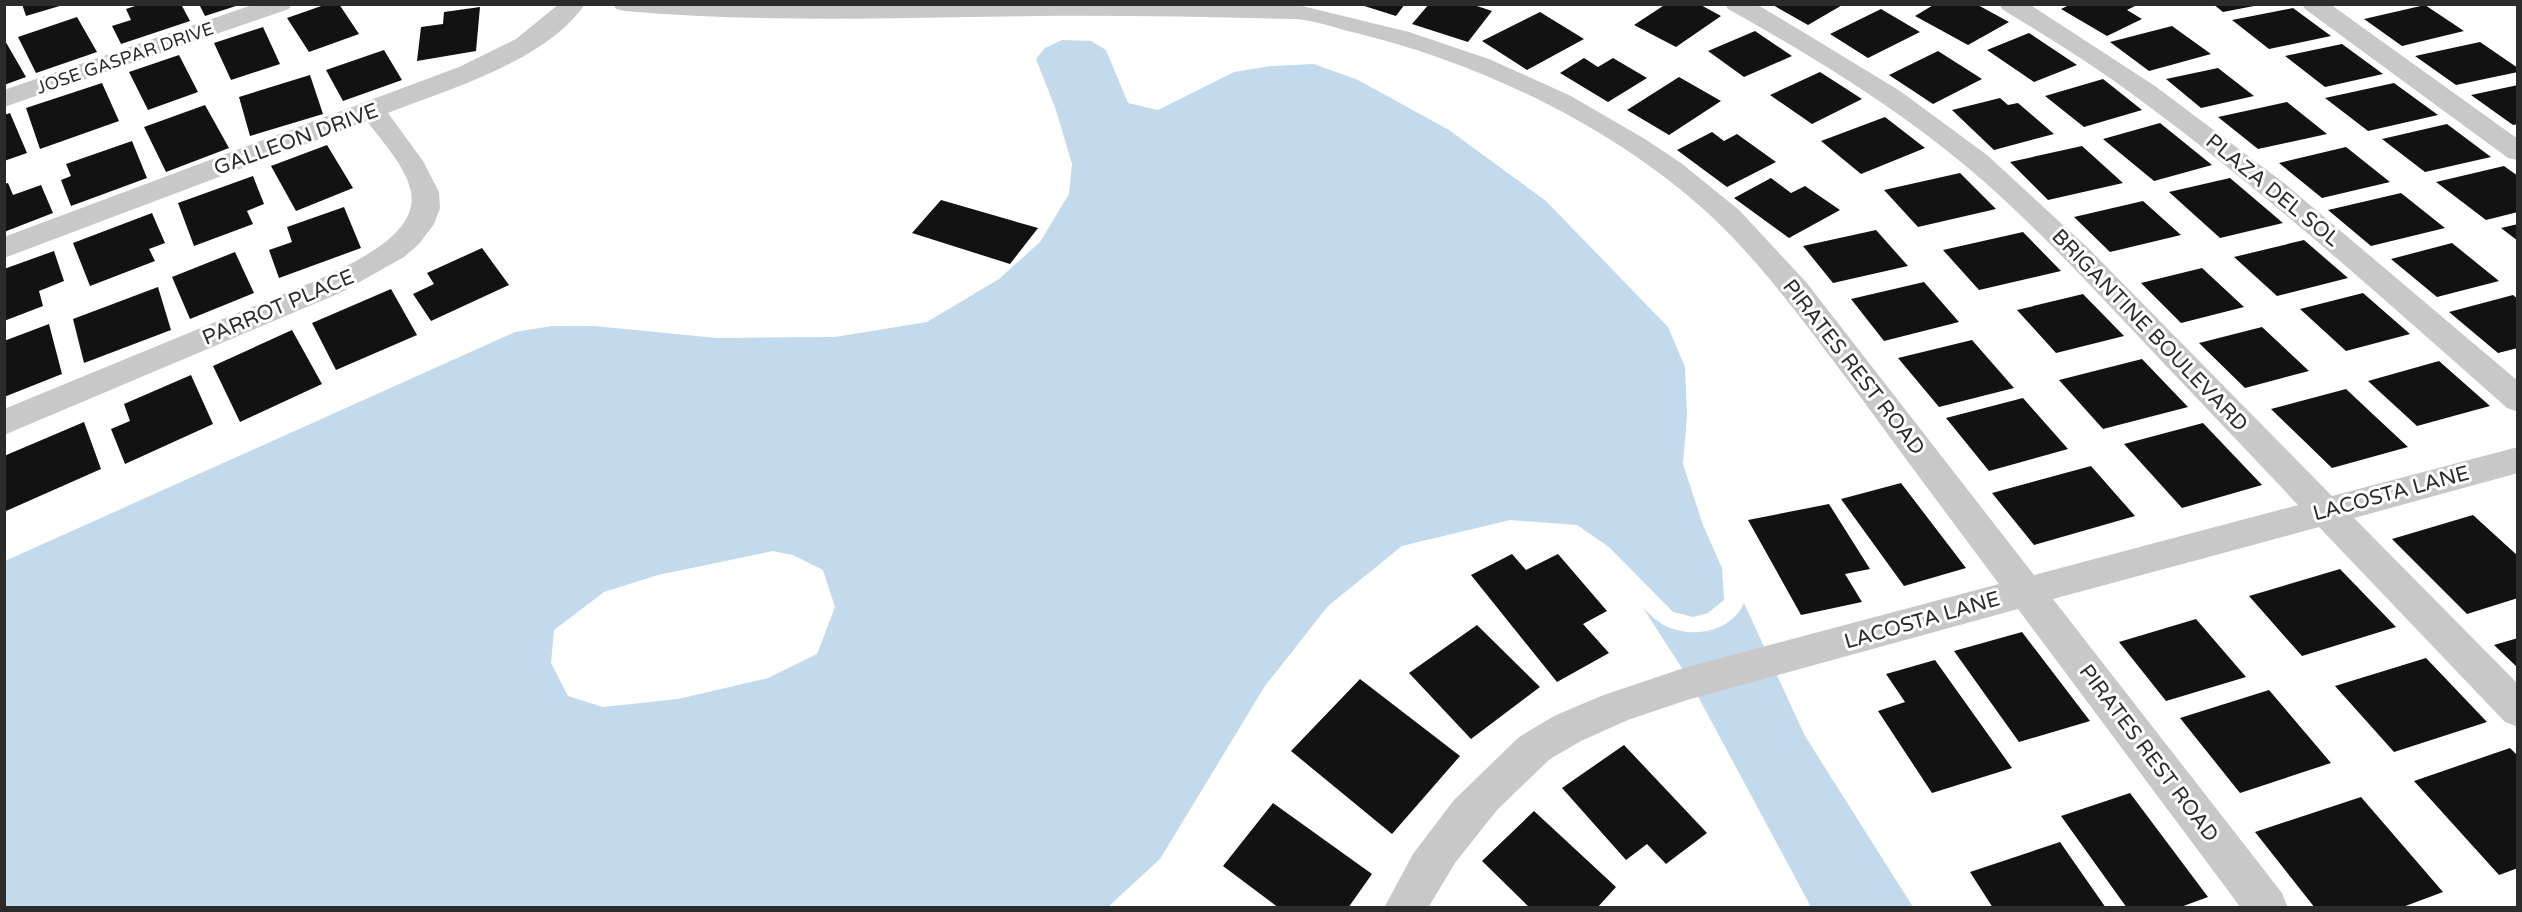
<svg xmlns="http://www.w3.org/2000/svg" width="2522" height="912" font-family="'Varela Round',sans-serif">
<rect width="100%" height="100%" fill="#fff"/>
<path fill="#c2daec" fill-rule="evenodd" d="M 1062,40 L 1091,41 L 1106,50 L 1128,103 L 1158,110 L 1234,72 L 1271,66 L 1314,64 L 1358,80 L 1449,130 L 1546,201 L 1668,327 L 1685,367 L 1687,416 L 1683,464 L 1703,525 L 1722,568 L 1724,600 L 1708,613 L 1693,617 L 1673,612 L 1609,547 L 1577,525 L 1510,520 L 1402,546 L 1328,606 L 1265,686 L 1160,859 L 1108,907 L 5,907 L 5,561 L 515,332 L 552,326 L 594,326 L 717,338 L 835,337 L 927,322 L 999,279 L 1040,242 L 1069,194 L 1072,164 L 1056,110 L 1036,59 L 1045,48 ZM 773,551 L 793,555 L 823,570 L 835,607 L 817,654 L 768,678 L 678,699 L 603,707 L 568,696 L 551,663 L 554,630 L 604,592 L 658,575 Z
M 1744,603 L 1805,736 L 1913,907 L 1811,907 L 1687,676 L 1643,608 C 1651,615 1659,624 1670,628 C 1697,638 1731,631 1744,603 Z"/>
<path fill="#121212" d="M 22,4 L 63,4 L 63,5 L 26,16 Z
M 141,4 L 181,4 L 190,21 L 121,44 L 112,26 L 131,20 L 126,9 Z
M 199,4 L 239,4 L 239,5 L 205,16 Z
M 327,4 L 339,4 L 359,34 L 309,52 L 287,18 Z
M 1358,4 L 1405,4 L 1396,16 Z
M 1429,4 L 1471,4 L 1492,11 L 1468,42 L 1412,24 Z
M 1666,4 L 1699,4 L 1721,16 L 1676,47 L 1634,25 Z
M 1771,4 L 1844,4 L 1808,25 Z
M 1935,4 L 1976,4 L 2009,22 L 1968,45 L 1915,16 Z
M 2071,4 L 2139,4 L 2127,10 L 2142,19 L 2107,36 L 2061,9 Z
M 2213,4 L 2254,4 L 2254,6 L 2223,12 Z
M 2425,5 L 2464,31 L 2402,46 L 2364,19 Z
M 480,7 L 476,51 L 417,61 L 421,27 L 443,24 L 444,12 Z
M 2293,8 L 2331,36 L 2269,49 L 2232,20 Z
M 1881,9 L 1920,32 L 1868,58 L 1830,34 Z
M 1540,12 L 1584,39 L 1527,70 L 1482,41 Z
M 77,17 L 97,52 L 36,73 L 18,37 Z
M 2172,26 L 2211,54 L 2149,71 L 2110,42 Z
M 263,27 L 280,64 L 231,80 L 214,43 Z
M 1755,31 L 1792,56 L 1744,77 L 1708,51 Z
M 2029,33 L 2077,65 L 2034,82 L 1987,50 Z
M 4,39 L 26,77 L 4,85 Z
M 2480,42 L 2518,68 L 2518,72 L 2456,85 L 2415,56 Z
M 2342,44 L 2383,74 L 2325,87 L 2285,56 Z
M 384,50 L 402,80 L 343,101 L 326,70 Z
M 1938,51 L 1982,79 L 1933,104 L 1889,75 Z
M 179,55 L 198,92 L 148,110 L 129,72 Z
M 1584,58 L 1598,67 L 1613,58 L 1647,78 L 1608,102 L 1560,73 Z
M 2218,68 L 2254,96 L 2201,108 L 2166,79 Z
M 1820,72 L 1862,99 L 1812,124 L 1770,95 Z
M 310,75 L 323,114 L 250,136 L 239,97 Z
M 1679,77 L 1721,101 L 1669,135 L 1627,110 Z
M 2103,79 L 2142,110 L 2084,127 L 2045,96 Z
M 102,83 L 119,121 L 40,149 L 26,108 Z
M 2394,83 L 2438,115 L 2368,131 L 2325,98 Z
M 2518,85 L 2518,124 L 2513,125 L 2471,95 Z
M 2000,98 L 2008,105 L 2018,103 L 2054,134 L 1994,150 L 1952,110 Z
M 2287,102 L 2327,134 L 2258,149 L 2218,117 Z
M 205,105 L 229,148 L 166,172 L 144,127 Z
M 10,113 L 27,153 L 4,161 L 4,115 Z
M 1885,117 L 1925,148 L 1861,174 L 1821,141 Z
M 2160,123 L 2212,165 L 2154,181 L 2103,139 Z
M 2447,124 L 2491,157 L 2425,172 L 2382,139 Z
M 1712,132 L 1724,141 L 1737,134 L 1776,162 L 1727,187 L 1677,150 Z
M 132,141 L 147,178 L 71,206 L 61,180 L 71,176 L 66,164 Z
M 327,145 L 353,188 L 296,211 L 271,166 Z
M 2082,146 L 2123,183 L 2048,200 L 2010,162 Z
M 2346,147 L 2390,182 L 2322,198 L 2279,163 Z
M 2504,166 L 2518,176 L 2518,212 L 2486,220 L 2436,182 Z
M 1960,173 L 1996,209 L 1918,227 L 1884,190 Z
M 253,176 L 264,204 L 247,211 L 253,224 L 194,246 L 178,203 Z
M 1771,178 L 1791,193 L 1805,186 L 1840,210 L 1789,238 L 1734,198 Z
M 2230,178 L 2283,223 L 2220,238 L 2169,192 Z
M 8,183 L 13,195 L 41,185 L 53,213 L 4,232 L 4,184 Z
M 2401,193 L 2445,228 L 2371,246 L 2328,210 Z
M 941,200 L 1038,228 L 1010,264 L 912,233 Z
M 2143,201 L 2181,235 L 2110,252 L 2074,217 Z
M 344,207 L 361,248 L 279,278 L 269,250 L 292,242 L 287,227 Z
M 152,213 L 165,243 L 149,249 L 155,261 L 90,286 L 73,243 Z
M 2518,224 L 2518,241 L 2501,228 Z
M 1876,230 L 1908,266 L 1833,283 L 1803,246 Z
M 2023,232 L 2061,271 L 1979,290 L 1943,250 Z
M 2304,240 L 2348,278 L 2277,296 L 2234,257 Z
M 2452,243 L 2499,281 L 2437,297 L 2391,259 Z
M 482,248 L 509,285 L 431,321 L 413,294 L 434,284 L 427,273 Z
M 54,251 L 64,281 L 39,291 L 43,306 L 4,321 L 4,269 Z
M 235,252 L 254,293 L 190,319 L 172,277 Z
M 2202,268 L 2244,307 L 2181,323 L 2141,283 Z
M 1924,282 L 1959,322 L 1884,341 L 1851,299 Z
M 158,287 L 171,330 L 84,363 L 73,319 Z
M 391,289 L 417,335 L 336,370 L 312,323 Z
M 2363,293 L 2410,334 L 2346,351 L 2300,309 Z
M 2083,294 L 2124,336 L 2056,353 L 2017,310 Z
M 2513,295 L 2518,299 L 2518,348 L 2498,353 L 2449,312 Z
M 49,324 L 62,374 L 4,397 L 4,341 Z
M 2262,327 L 2309,371 L 2245,388 L 2199,343 Z
M 292,330 L 322,384 L 240,422 L 213,366 Z
M 1972,340 L 2014,388 L 1939,407 L 1898,358 Z
M 2142,359 L 2188,407 L 2103,429 L 2059,380 Z
M 2439,361 L 2490,406 L 2417,426 L 2368,381 Z
M 191,375 L 213,424 L 125,464 L 111,429 L 130,421 L 124,404 Z
M 2346,389 L 2408,447 L 2332,468 L 2271,409 Z
M 2023,398 L 2068,449 L 1989,471 L 1946,418 Z
M 84,422 L 101,469 L 6,511 L 4,456 Z
M 2203,423 L 2262,485 L 2182,508 L 2124,444 Z
M 2091,466 L 2135,516 L 2034,545 L 1992,493 Z
M 1901,483 L 1966,568 L 1904,586 L 1841,499 Z
M 1829,504 L 1870,569 L 1845,574 L 1862,602 L 1801,615 L 1748,520 Z
M 2473,515 L 2518,556 L 2518,598 L 2467,614 L 2392,539 Z
M 1512,554 L 1526,570 L 1558,554 L 1607,611 L 1583,624 L 1609,653 L 1557,682 L 1471,575 Z
M 2340,569 L 2396,627 L 2302,656 L 2249,596 Z
M 2196,619 L 2246,677 L 2166,701 L 2119,642 Z
M 1477,625 L 1540,687 L 1471,739 L 1409,673 Z
M 2022,632 L 2090,721 L 2019,742 L 1954,651 Z
M 2518,638 L 2518,668 L 2494,645 Z
M 2426,658 L 2487,722 L 2394,752 L 2335,686 Z
M 1935,660 L 2012,768 L 1932,793 L 1878,711 L 1905,702 L 1886,674 Z
M 1360,679 L 1460,756 L 1392,834 L 1291,751 Z
M 2269,690 L 2331,763 L 2240,793 L 2180,718 Z
M 1624,745 L 1707,833 L 1666,864 L 1647,844 L 1626,860 L 1562,788 Z
M 2510,748 L 2518,756 L 2518,868 L 2499,875 L 2414,781 Z
M 2130,793 L 2208,897 L 2178,908 L 2127,908 L 2061,816 Z
M 2361,797 L 2443,892 L 2400,908 L 2315,908 L 2255,832 Z
M 1273,803 L 1372,874 L 1348,908 L 1279,908 L 1223,866 Z
M 1534,811 L 1616,887 L 1597,908 L 1530,908 L 1482,861 Z
M 2060,842 L 2106,908 L 1993,908 L 1970,872 Z"/>
<g fill="none" stroke-linecap="round" stroke-linejoin="round">
<path fill="#c8c8c8" fill-rule="evenodd" d="M 255,4 L 292,4 L 289,9 L 4,107 L 4,90 Z
M 559,4 L 585,4 C 546,61 450,89 388,113 L 423,161 L 439,192 L 440,208 L 434,224 L 419,244 L 404,257 L 340,293 L 4,435 L 4,409 L 320,279 C 351,263 419,236 411,192 C 406,166 382,142 367,121 L 4,258 L 4,237 L 459,67 L 516,39 Z
M 613,4 L 1294,4 L 1409,32 L 1489,59 L 1569,95 L 1645,139 L 1681,163 L 1739,210 L 1806,282 L 2034,575 L 2298,505 C 2240,443 2181,382 2123,320 C 2073,267 2023,214 1967,167 C 1894,106 1812,56 1728,9 L 1725,4 L 1756,4 L 1808,35 L 1900,91 L 1987,155 L 2087,247 L 2332,496 L 2518,447 L 2518,473 L 2354,518 L 2518,684 L 2518,727 L 2505,722 L 2319,527 L 2053,599 L 2282,893 L 2288,908 L 2241,908 L 2018,609 L 1687,700 L 1628,720 L 1581,741 L 1550,759 L 1497,810 L 1455,863 L 1428,908 L 1384,908 L 1413,854 L 1454,800 L 1519,737 L 1554,716 L 1601,696 L 1687,667 L 1999,584 C 1949,517 1899,450 1850,383 C 1806,325 1764,266 1711,216 C 1616,128 1481,63 1356,33 C 1338,29 1312,19 1293,19 C 1208,17 1121,15 1036,16 C 898,18 762,23 625,11 L 616,9 Z
M 1999,4 L 2029,4 L 2155,86 L 2284,183 L 2518,381 L 2518,412 L 2507,408 C 2387,302 2268,194 2139,99 C 2095,66 2049,38 2002,9 Z
M 2302,4 L 2330,4 L 2518,139 L 2518,160 L 2508,158 L 2305,9 Z"/>
</g>
<g text-anchor="middle" stroke-width="6" stroke-linejoin="round" paint-order="stroke">
<g font-size="18" fill="#2b2b2b" stroke="#fff">
<text transform="translate(125 58) rotate(-19)" y="6">JOSE GASPAR DRIVE</text>
</g>
<g font-size="21" fill="#2b2b2b" stroke="#fff">
<text transform="translate(296 139) rotate(-20)" y="7">GALLEON DRIVE</text>
<text transform="translate(2273 190) rotate(39)" y="7">PLAZA DEL SOL</text>
<text transform="translate(278 307) rotate(-23)" y="7">PARROT PLACE</text>
<text transform="translate(2150 330) rotate(46)" y="7">BRIGANTINE BOULEVARD</text>
<text transform="translate(1854 367) rotate(52)" y="7">PIRATES REST ROAD</text>
<text transform="translate(2391 493) rotate(-15)" y="7">LACOSTA LANE</text>
<text transform="translate(1922 620) rotate(-16)" y="7">LACOSTA LANE</text>
<text transform="translate(2149 753) rotate(53)" y="7">PIRATES REST ROAD</text>
</g>
</g>
<rect width="2522" height="912" fill="none" stroke="#2b2b2b" stroke-width="12"/>
</svg>
